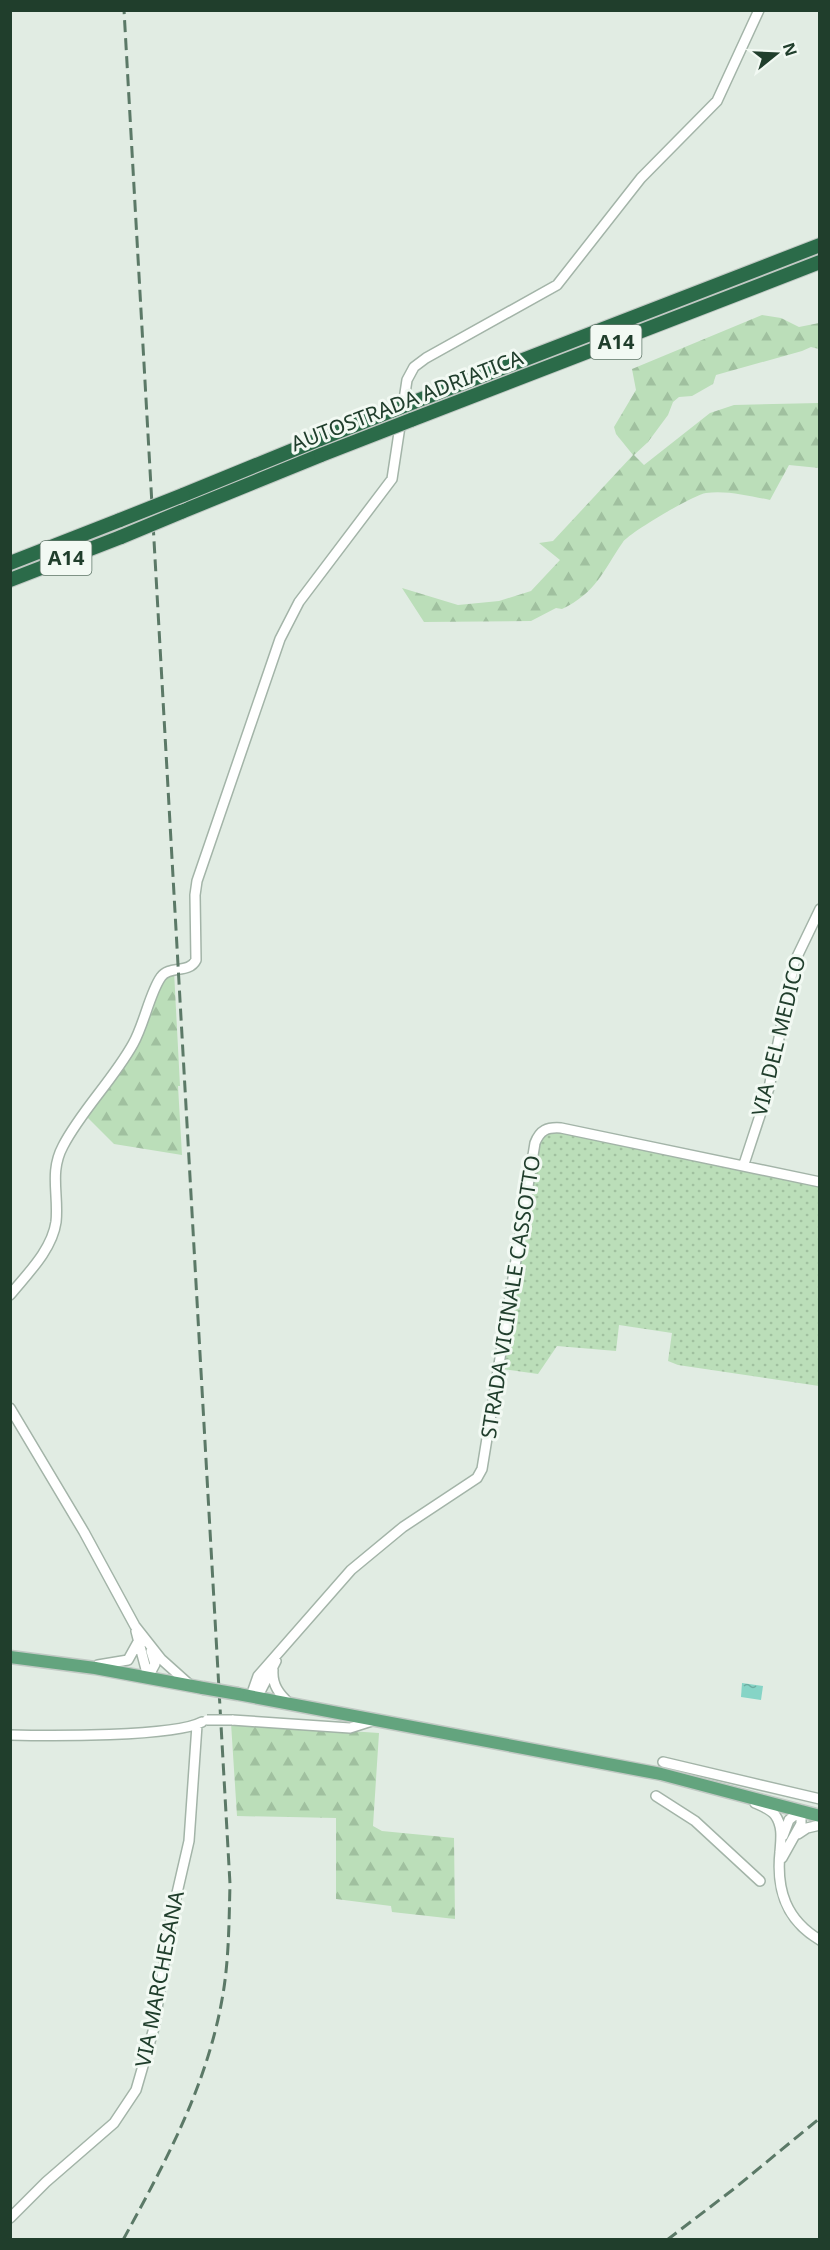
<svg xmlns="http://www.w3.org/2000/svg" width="830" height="2250" font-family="'Noto Sans',sans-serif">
<defs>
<pattern id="grass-dots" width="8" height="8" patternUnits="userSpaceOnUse" patternTransform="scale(1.5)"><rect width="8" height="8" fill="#bbdeb9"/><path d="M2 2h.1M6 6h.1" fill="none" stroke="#a0c09f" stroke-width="1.8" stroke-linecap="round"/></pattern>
<pattern id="forest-firs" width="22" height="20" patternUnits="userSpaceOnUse" patternTransform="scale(1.5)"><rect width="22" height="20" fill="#bbdeb9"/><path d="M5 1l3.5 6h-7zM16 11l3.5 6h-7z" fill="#a0c09f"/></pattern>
<pattern id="water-ripples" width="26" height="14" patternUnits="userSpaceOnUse" patternTransform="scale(1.5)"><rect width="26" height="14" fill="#86d4c6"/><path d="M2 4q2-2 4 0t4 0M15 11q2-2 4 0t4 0" fill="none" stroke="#6dada1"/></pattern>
</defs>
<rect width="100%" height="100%" fill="#e1ece3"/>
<path fill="url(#grass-dots)" d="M 554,1130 L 819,1184 L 819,1386 L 678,1365 L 668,1361 L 672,1333 L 619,1325 L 616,1351 L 557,1346 L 538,1374 L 502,1369 L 538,1141 Z"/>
<path fill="url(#forest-firs)" d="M 762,315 L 781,318 L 799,327 L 819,323 L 819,349 L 811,347 L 802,351 L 716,375 L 713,384 L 692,396 L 679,397 L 673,402 L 668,415 L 648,442 L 634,455 L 644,465 L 710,413 L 734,405 L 819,403 L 819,468 L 789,465 L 770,500 C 750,496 726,490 706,493 C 693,495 629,533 623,542 C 603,571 596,593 562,609 L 556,608 L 531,621 L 424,622 L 402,588 L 458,605 L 499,601 L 531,591 L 560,560 L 539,543 L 553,541 L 633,455 L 616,434 L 614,427 L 636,390 L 632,369 Z
M 174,971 L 180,1086 L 178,1086 L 182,1155 L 114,1144 L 86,1116 L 113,1080 L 161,979 Z
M 231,1723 L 379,1733 L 373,1826 L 382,1831 L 454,1838 L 455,1919 L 392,1912 L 391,1906 L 336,1899 L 336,1818 L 237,1816 Z"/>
<path fill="url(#water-ripples)" d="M 742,1683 L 763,1686 L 761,1700 L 741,1697 Z"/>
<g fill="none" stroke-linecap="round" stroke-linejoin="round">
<g stroke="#a3b4a8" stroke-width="12">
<path id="minor" d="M 744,1164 L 769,1088 L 794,963 L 820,909
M 10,1295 C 27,1274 52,1250 56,1222 C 59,1195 49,1172 63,1146 C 81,1111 113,1080 133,1044 C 144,1025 150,992 161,977 C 169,965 189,974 196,960 L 195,895 L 197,881 L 280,639 L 299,602 L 392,479 L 407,380 L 414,367 L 426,358 L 557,285 L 641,178 L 717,101 L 759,10
M 10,1408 L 84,1532 L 135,1626 L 161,1659 L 190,1685
M 136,1631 L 148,1677 L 155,1664 L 151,1651
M 98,1665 L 128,1660 L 138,1642
M 273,1670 C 272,1685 279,1694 290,1704
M 251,1696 L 258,1676 L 351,1570 L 403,1527 L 477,1478 L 482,1469 L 535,1143 C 540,1130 547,1127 561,1128 L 820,1182
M 251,1696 L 261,1690 L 276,1661
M 232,1720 L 350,1728 L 372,1721
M 10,1735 C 48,1736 174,1737 202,1722
M 663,1762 L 820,1799
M 656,1796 L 695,1821 L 760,1881
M 755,1803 C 762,1806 770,1809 775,1815 C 783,1826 781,1839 780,1852 C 776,1890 786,1920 820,1940
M 798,1834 L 807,1828 L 820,1825
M 783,1836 L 789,1820 L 801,1810
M 782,1858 L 801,1824 L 801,1810
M 10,2218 L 46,2182 L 114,2123 L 136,2090 L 154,2028 L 171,1919 L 189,1841 L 197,1725"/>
</g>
<g stroke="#c1c9c4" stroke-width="15">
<path id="major" d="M 10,1657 L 95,1668 L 203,1688
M 238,1694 L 661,1774 L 820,1816"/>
</g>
<g stroke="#c1c9c4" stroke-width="16">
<path id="highway" d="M 414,402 L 820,245
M 411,420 L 820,262
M 183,495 L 320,439
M 181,512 L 321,455
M 10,563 L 120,520
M 10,580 L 121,537"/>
</g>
<use href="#minor" stroke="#fff" stroke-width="9"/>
<use href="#major" stroke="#63a47e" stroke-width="12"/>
<use href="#highway" stroke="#2b6b49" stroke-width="14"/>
<path stroke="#5b7967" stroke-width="3" stroke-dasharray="12 6" stroke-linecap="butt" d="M 123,2240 C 166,2161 208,2084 223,1994 C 229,1958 229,1921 230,1884 L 124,10
M 667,2240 L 735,2188 L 820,2118"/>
<g stroke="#a3b4a8" stroke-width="12" stroke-linecap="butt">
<path id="minor-bridge" d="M 207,1720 L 232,1720"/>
</g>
<g stroke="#c1c9c4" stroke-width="15" stroke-linecap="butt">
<path id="major-bridge" d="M 203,1688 L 238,1694"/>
</g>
<g stroke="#c1c9c4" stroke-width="16" stroke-linecap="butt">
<path id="highway-bridge" d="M 320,439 L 414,402
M 321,455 L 411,420
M 120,520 L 183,495
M 121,537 L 181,512"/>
</g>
<use href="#minor-bridge" stroke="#fff" stroke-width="9"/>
<use href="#major-bridge" stroke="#63a47e" stroke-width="12"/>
<use href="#highway-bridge" stroke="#2b6b49" stroke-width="14"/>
</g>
<g text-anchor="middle" stroke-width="6" stroke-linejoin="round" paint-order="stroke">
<g fill="#f2f9f3" stroke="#5f7668" stroke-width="1.5">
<rect x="590.5" y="325" width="51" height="34" rx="4.5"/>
<rect x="40.5" y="541" width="51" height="34" rx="4.5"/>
</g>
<g font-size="20" font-weight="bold" fill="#203e2c">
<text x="616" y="349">A14</text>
<text x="66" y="565">A14</text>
</g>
<g font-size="21" fill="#203e2c" stroke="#f2f9f3">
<text transform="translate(407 401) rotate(-21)" y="7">AUTOSTRADA ADRIATICA</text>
<text transform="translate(779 1036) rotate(-76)" y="7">VIA DEL MEDICO</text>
<text transform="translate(511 1297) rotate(-81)" y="7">STRADA VICINALE CASSOTTO</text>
<text transform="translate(160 1979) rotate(-79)" y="7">VIA MARCHESANA</text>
</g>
</g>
<rect width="830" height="2250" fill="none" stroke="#203e2c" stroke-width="24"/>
<g transform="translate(776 54) rotate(72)" stroke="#f2f9f3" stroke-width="4.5" paint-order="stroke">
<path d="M0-4.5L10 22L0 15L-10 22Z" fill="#203e2c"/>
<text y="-9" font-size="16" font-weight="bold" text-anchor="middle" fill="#203e2c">N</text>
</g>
</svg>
